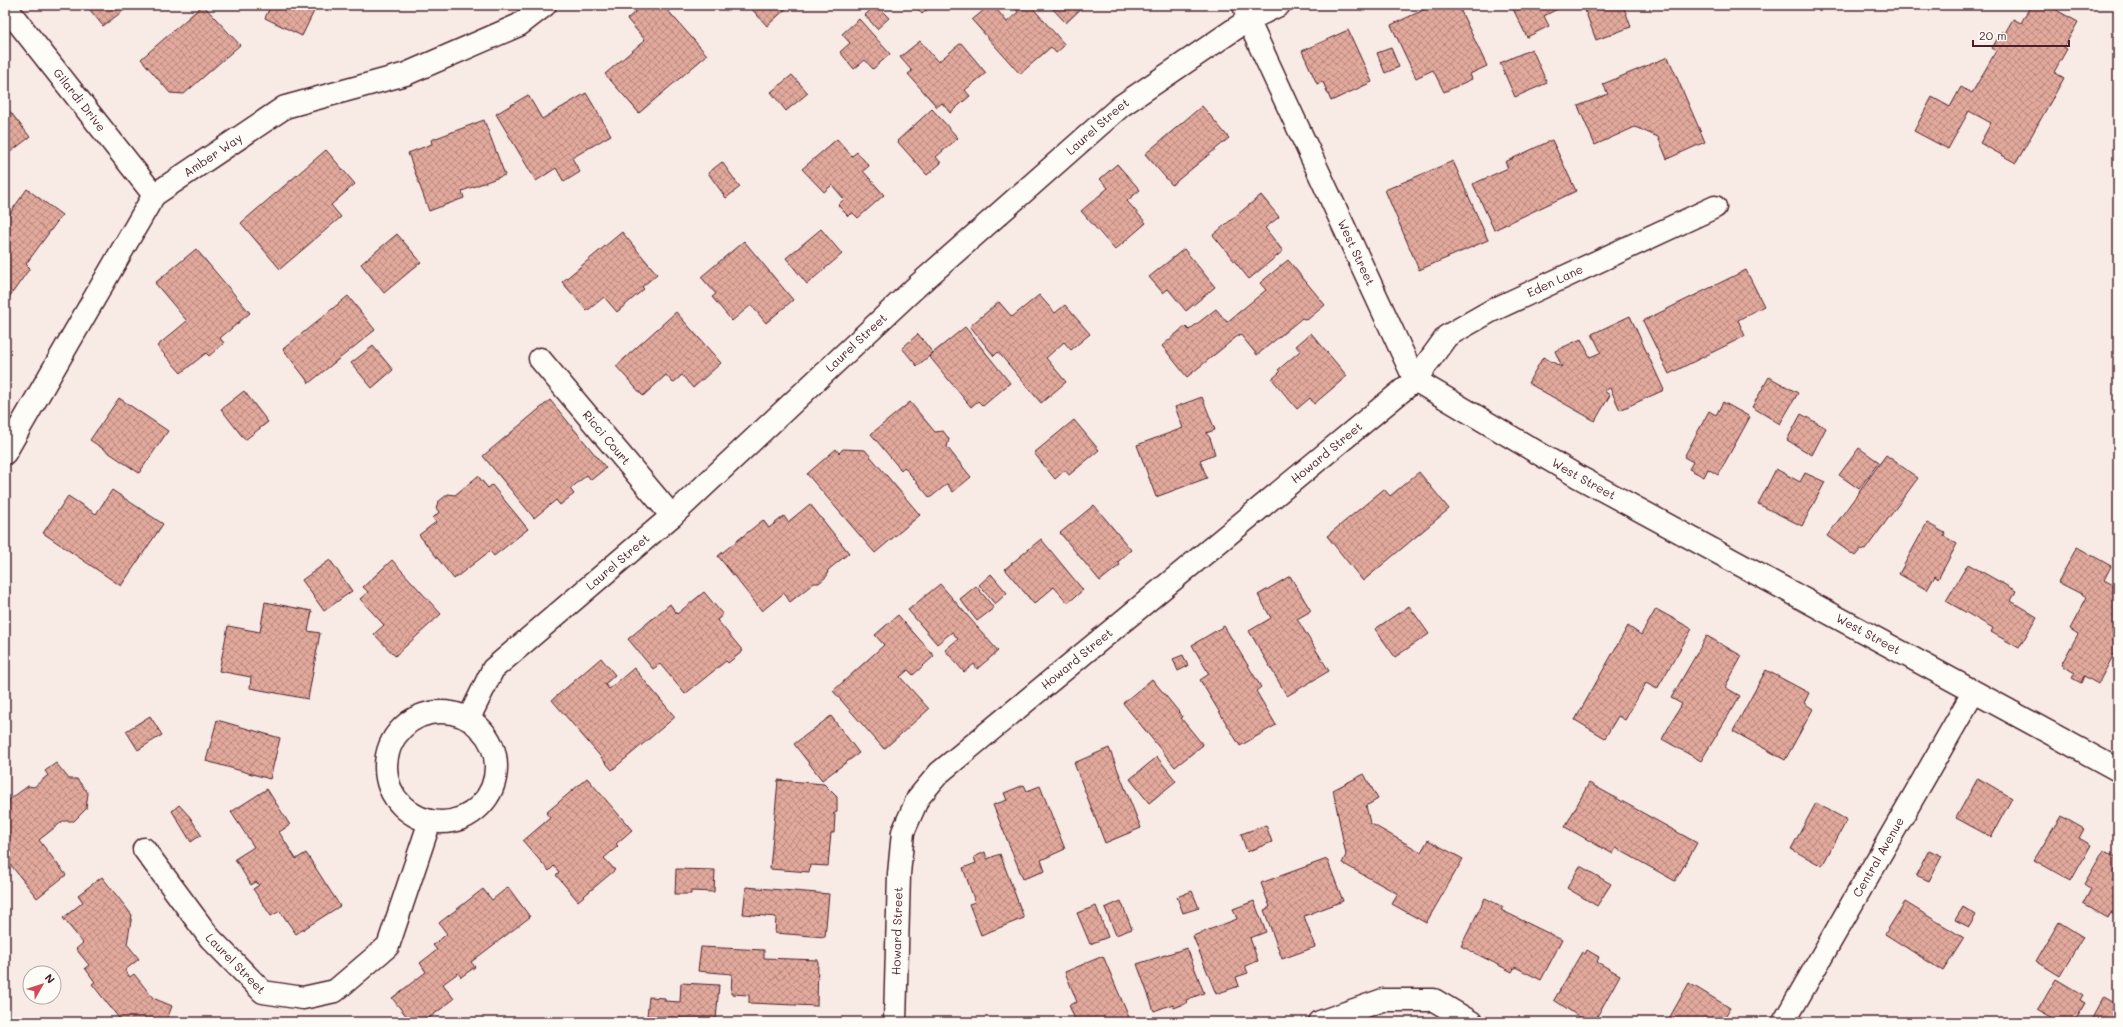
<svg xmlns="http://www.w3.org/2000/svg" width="2123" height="1027" font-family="Mali,sans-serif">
<defs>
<pattern id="building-cross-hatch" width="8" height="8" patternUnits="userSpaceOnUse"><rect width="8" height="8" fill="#e2a99c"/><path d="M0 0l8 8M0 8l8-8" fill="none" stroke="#b9897f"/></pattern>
</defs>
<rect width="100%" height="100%" fill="#f8ebe5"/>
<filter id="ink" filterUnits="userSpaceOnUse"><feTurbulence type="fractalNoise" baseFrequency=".025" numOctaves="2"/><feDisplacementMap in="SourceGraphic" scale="8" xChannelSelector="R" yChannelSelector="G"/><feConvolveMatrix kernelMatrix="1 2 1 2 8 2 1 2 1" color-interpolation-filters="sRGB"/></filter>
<g filter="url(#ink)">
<path fill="url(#building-cross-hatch)" stroke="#4a1f2b" d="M 86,5 L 131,5 L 103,26 Z
M 203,5 L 240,45 L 184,94 L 170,93 L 141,59 Z
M 271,5 L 317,5 L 302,36 L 265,18 Z
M 643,5 L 663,5 L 707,55 L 639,113 L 605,74 L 645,40 L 627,19 Z
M 748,5 L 790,5 L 767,26 Z
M 876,5 L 889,18 L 877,29 L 865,15 Z
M 914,5 L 932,5 L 922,14 Z
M 990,5 L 993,5 L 1007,22 L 1018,12 L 1016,9 L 1021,5 L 1030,5 L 1065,45 L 1056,53 L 1051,47 L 1020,74 L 972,20 Z
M 1049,5 L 1085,5 L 1066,23 Z
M 1434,5 L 1458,5 L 1487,66 L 1470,74 L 1472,79 L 1444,92 L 1433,70 L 1416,78 L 1391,25 Z
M 1511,5 L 1565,5 L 1544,16 L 1549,26 L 1527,37 Z
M 1583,5 L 1623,5 L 1631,27 L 1596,40 Z
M 2031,5 L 2047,5 L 2078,22 L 2064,47 L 2067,49 L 2054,72 L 2064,78 L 2016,163 L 1980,143 L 1991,123 L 1969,111 L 1948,149 L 1914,131 L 1932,97 L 1950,107 L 1961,87 L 1972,93 L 1996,51 L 1992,48 L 2002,31 L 2005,33 L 2013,19 L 2021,23 Z
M 859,19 L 890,54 L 873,69 L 865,60 L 854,69 L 840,52 L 850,43 L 842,34 Z
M 1348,30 L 1372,82 L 1331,101 L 1323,82 L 1317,84 L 1302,51 Z
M 920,41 L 938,62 L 961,43 L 986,73 L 965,90 L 970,96 L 950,113 L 942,103 L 937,107 L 908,74 L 912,71 L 900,57 Z
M 1391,48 L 1399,67 L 1385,73 L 1377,53 Z
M 1532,49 L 1547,83 L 1515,97 L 1500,63 Z
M 1668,57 L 1705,142 L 1667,159 L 1658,137 L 1635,127 L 1595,145 L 1578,106 L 1608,94 L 1603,84 Z
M 792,75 L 808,93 L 786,111 L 771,92 Z
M 586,93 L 611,135 L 572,158 L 580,172 L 564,182 L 556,168 L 536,181 L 496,114 L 528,95 L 542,119 Z
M 5,105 L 30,137 L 5,156 Z
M 1202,106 L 1229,138 L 1172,185 L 1145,154 Z
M 932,109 L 958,138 L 936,157 L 941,163 L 927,175 L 897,141 Z
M 484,120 L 505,175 L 462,191 L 464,198 L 429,211 L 408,153 L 432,144 L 431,140 Z
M 837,139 L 852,156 L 857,152 L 869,166 L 863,171 L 884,195 L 858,218 L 853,213 L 848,216 L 838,205 L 844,199 L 832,185 L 824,192 L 802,169 Z
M 1552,140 L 1576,191 L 1494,230 L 1473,184 L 1508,168 L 1505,162 Z
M 326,150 L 355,184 L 331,205 L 341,217 L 280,269 L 241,223 Z
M 1453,161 L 1488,240 L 1419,270 L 1385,190 Z
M 722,162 L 740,187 L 726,198 L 708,173 Z
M 1117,164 L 1140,190 L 1127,201 L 1146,223 L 1115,250 L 1081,211 L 1108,188 L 1100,179 Z
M 27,189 L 62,215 L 26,264 L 30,268 L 5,303 L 5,220 Z
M 1261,195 L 1279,217 L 1265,228 L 1283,251 L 1249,279 L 1213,235 Z
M 821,229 L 842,254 L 807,284 L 786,258 Z
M 622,232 L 657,274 L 642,287 L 644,289 L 617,312 L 604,297 L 587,311 L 562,282 Z
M 397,234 L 421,262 L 384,293 L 361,264 Z
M 744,241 L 793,300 L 766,323 L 751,305 L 732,321 L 712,297 L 716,294 L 701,277 Z
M 196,249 L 250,313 L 220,338 L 224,343 L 209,356 L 206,353 L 181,373 L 157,346 L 187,321 L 155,283 Z
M 1184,249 L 1215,287 L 1186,311 L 1168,289 L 1163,293 L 1149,277 Z
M 1288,260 L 1325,305 L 1307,320 L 1302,318 L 1257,355 L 1240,334 L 1187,377 L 1162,346 L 1185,326 L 1189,330 L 1216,309 L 1227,322 L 1266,290 L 1260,283 Z
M 1746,270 L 1764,306 L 1738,320 L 1745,336 L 1669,374 L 1643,321 Z
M 1039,295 L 1055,313 L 1065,305 L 1090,334 L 1071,350 L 1064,342 L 1046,358 L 1066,382 L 1041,403 L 998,352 L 994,356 L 970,326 L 999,302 L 1012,317 Z
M 348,296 L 375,330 L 309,383 L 283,349 Z
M 676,312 L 721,363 L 693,388 L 682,375 L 673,383 L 666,375 L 643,396 L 616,366 Z
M 1630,316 L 1664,390 L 1620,410 L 1610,388 L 1604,391 L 1610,395 L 1595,421 L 1528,383 L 1543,357 L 1562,367 L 1555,351 L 1581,339 L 1590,357 L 1595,355 L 1601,352 L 1592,334 Z
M 965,327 L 1010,383 L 983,406 L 978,401 L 971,407 L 929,356 Z
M 1311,333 L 1347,376 L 1314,404 L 1310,398 L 1297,409 L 1272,379 L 1280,372 L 1278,370 L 1300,351 L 1296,346 Z
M 918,334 L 933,353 L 917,366 L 902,348 Z
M 373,346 L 393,370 L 372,388 L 351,363 Z
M 1769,377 L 1798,393 L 1780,424 L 1752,407 Z
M 244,391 L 268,422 L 245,440 L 221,409 Z
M 1202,397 L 1215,430 L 1206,433 L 1210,438 L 1215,454 L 1200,460 L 1207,478 L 1156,497 L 1137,445 L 1183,428 L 1175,407 Z
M 119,398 L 168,431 L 139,473 L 90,440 Z
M 550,400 L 606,468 L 591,480 L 587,475 L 570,489 L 574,494 L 560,505 L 556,500 L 534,518 L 483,456 Z
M 910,402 L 935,432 L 943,431 L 949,439 L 947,447 L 971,477 L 953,492 L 947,484 L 930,498 L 904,467 L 901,470 L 871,434 Z
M 1723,402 L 1750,417 L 1718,475 L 1708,469 L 1704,477 L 1689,469 L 1693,462 L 1684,457 L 1709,411 L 1716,415 Z
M 1801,414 L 1826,428 L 1812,455 L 1787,440 Z
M 1074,420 L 1099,450 L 1069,475 L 1065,470 L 1055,479 L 1034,453 Z
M 1859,448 L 1879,462 L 1859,489 L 1839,475 Z
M 836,449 L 839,453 L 843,449 L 865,450 L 920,515 L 875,553 L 807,474 Z
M 1886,455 L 1918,478 L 1865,550 L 1861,549 L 1855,556 L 1827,536 Z
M 1776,469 L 1800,482 L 1805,473 L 1825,482 L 1802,526 L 1758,504 Z
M 1419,472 L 1449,509 L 1363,581 L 1327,536 L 1384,489 L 1390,496 Z
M 478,476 L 488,488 L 492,485 L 528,529 L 494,556 L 490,551 L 454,579 L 419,535 L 436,522 L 433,518 L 439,512 L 436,508 L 438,502 L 448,494 L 455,495 Z
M 112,490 L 163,524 L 121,586 L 43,533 L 68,496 L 96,514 Z
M 810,504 L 849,553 L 828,570 L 827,576 L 819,583 L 814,583 L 790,602 L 784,593 L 762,611 L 718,556 L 763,520 L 769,528 L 784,516 L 788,522 Z
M 1094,505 L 1131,550 L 1118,562 L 1120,565 L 1100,581 L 1060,533 Z
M 1927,523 L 1945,533 L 1944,536 L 1957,544 L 1938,579 L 1935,576 L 1927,590 L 1899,574 Z
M 1041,539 L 1083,590 L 1068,603 L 1054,587 L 1034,604 L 1005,569 Z
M 2077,547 L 2111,566 L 2104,580 L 2115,586 L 2118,580 L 2118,657 L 2114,654 L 2098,684 L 2084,676 L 2081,683 L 2072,678 L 2075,673 L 2061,665 L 2078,634 L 2070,629 L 2087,597 L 2058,582 Z
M 330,560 L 352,591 L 324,611 L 302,580 Z
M 392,560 L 441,614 L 395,656 L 374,634 L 384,625 L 360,599 L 368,592 L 363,587 Z
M 1968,564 L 2016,591 L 2011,601 L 2037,617 L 2019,648 L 1991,632 L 1993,628 L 1946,601 Z
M 991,574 L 1007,593 L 995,604 L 979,585 Z
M 1290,576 L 1311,611 L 1297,619 L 1329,671 L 1287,696 L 1249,631 L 1271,618 L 1258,595 Z
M 940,584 L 998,651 L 977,669 L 974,664 L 964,672 L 945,650 L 958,639 L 952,632 L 937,644 L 908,610 Z
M 976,586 L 994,608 L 977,621 L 960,599 Z
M 704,592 L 723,615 L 717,620 L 743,651 L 728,663 L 726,661 L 685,694 L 660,664 L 653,669 L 628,639 L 670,604 L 677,614 Z
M 265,602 L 312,611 L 308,631 L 320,633 L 308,699 L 250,688 L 251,677 L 219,671 L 228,626 L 260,632 Z
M 1409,606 L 1429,634 L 1395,657 L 1375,629 Z
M 1656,609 L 1692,629 L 1657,689 L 1646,683 L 1625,720 L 1618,716 L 1605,738 L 1575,720 L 1628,626 L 1641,635 Z
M 898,615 L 934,656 L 913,675 L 908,670 L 900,677 L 929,709 L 884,749 L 833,691 L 884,645 L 875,635 Z
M 1224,626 L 1261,687 L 1256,691 L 1276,725 L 1240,746 L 1200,680 L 1209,674 L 1192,645 Z
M 1707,636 L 1742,656 L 1725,687 L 1740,696 L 1701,761 L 1662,739 L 1682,704 L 1671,698 Z
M 1183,655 L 1188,666 L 1178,671 L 1173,659 Z
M 601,658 L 615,675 L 605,684 L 609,689 L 634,668 L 675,717 L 612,770 L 552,700 Z
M 1766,670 L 1809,693 L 1804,703 L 1813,709 L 1785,760 L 1733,731 Z
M 1152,679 L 1183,717 L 1181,718 L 1203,745 L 1175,767 L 1123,703 Z
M 150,716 L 162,735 L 138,750 L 126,731 Z
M 831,716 L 859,753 L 822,780 L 794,744 Z
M 217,720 L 280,738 L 270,779 L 206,761 Z
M 1109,748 L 1141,828 L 1105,843 L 1074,763 Z
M 1157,757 L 1176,781 L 1149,803 L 1130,779 Z
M 56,763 L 69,779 L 77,779 L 88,793 L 86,809 L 74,821 L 63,821 L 39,840 L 66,875 L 37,898 L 6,859 L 10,856 L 5,850 L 5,810 L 8,807 L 9,800 L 28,786 L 34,787 L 48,775 L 45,771 Z
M 1364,774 L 1378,799 L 1366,806 L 1370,823 L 1421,852 L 1428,840 L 1463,859 L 1426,923 L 1392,904 L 1398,894 L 1342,863 L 1346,855 L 1333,790 Z
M 587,778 L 632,830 L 616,844 L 618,846 L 604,858 L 615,870 L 578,901 L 556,875 L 559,872 L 554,866 L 549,871 L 523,841 L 550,818 L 546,813 Z
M 1978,778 L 2012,798 L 1991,837 L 1956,818 Z
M 778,780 L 824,784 L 837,797 L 837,812 L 833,814 L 835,815 L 834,833 L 831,833 L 828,866 L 810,865 L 809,872 L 770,869 Z
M 1589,783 L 1697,843 L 1675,881 L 1616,848 L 1613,854 L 1565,827 Z
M 1024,785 L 1027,791 L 1040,786 L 1065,849 L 1041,860 L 1045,871 L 1023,879 L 993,805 L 1007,800 L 1004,793 Z
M 267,789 L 290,825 L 279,832 L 296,859 L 306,853 L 340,906 L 296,934 L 280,911 L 271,916 L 253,889 L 259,885 L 256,882 L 251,885 L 235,859 L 254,847 L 231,812 Z
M 1816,803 L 1847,820 L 1822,866 L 1791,849 Z
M 179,805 L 190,817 L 201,835 L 191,842 L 172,811 Z
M 2061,816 L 2084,829 L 2079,838 L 2091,845 L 2071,881 L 2034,860 Z
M 1266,825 L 1272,842 L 1247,852 L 1241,834 Z
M 1929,850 L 1942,856 L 1929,881 L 1916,875 Z
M 2104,850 L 2118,858 L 2118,917 L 2111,913 L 2108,918 L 2083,904 L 2091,889 L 2084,884 Z
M 985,852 L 987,859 L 1000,854 L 1024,918 L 981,935 L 969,904 L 975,902 L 963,868 L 976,863 L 974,857 Z
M 1327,859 L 1343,901 L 1304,916 L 1315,947 L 1282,959 L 1264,910 L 1270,907 L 1261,883 Z
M 1580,866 L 1611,884 L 1597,906 L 1567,888 Z
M 676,869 L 715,870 L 714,892 L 691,891 L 691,894 L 675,894 Z
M 102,877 L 132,915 L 127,944 L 139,959 L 125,970 L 130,977 L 134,974 L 153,998 L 172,1006 L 166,1022 L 122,1022 L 92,984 L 95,982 L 85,968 L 89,965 L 76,949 L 83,943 L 63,918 L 83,902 L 78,895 Z
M 508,887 L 530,917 L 471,962 L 475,967 L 461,977 L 458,973 L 443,984 L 454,999 L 424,1022 L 411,1022 L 392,998 L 426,972 L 420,963 L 437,950 L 433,945 L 447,934 L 439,923 L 483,889 L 492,900 Z
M 746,887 L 829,894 L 825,937 L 775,933 L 776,917 L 743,914 Z
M 1192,891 L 1199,908 L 1183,913 L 1177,897 Z
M 1485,898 L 1503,907 L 1501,910 L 1562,940 L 1541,980 L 1515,967 L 1512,972 L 1461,946 Z
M 1121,901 L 1132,929 L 1116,935 L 1105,908 Z
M 1254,901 L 1266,932 L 1250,938 L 1258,961 L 1245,966 L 1248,973 L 1236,977 L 1239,986 L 1216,994 L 1193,936 L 1237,919 L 1233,909 Z
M 1905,902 L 1964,938 L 1943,971 L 1885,934 Z
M 1096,906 L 1108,937 L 1090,944 L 1077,913 Z
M 1963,907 L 1976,915 L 1969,927 L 1955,920 Z
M 2059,922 L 2083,937 L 2060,976 L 2036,961 Z
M 701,947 L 764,950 L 764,958 L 818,960 L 817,1006 L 749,1003 L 749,995 L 731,994 L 732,974 L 698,971 Z
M 1187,948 L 1204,993 L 1186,1000 L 1187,1003 L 1174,1008 L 1173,1004 L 1154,1011 L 1137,964 Z
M 1587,950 L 1599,957 L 1597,962 L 1620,975 L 1594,1022 L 1587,1022 L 1554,1000 L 1582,952 L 1585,954 Z
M 1103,956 L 1131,1022 L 1076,1022 L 1069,1005 L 1077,1002 L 1065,972 Z
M 2056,979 L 2083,995 L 2080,1000 L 2085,1003 L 2074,1022 L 2059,1022 L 2038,1010 Z
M 681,983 L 719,985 L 716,1020 L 647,1016 L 649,997 L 665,998 L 665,1001 L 680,1002 Z
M 1689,983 L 1730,1008 L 1722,1022 L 1667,1022 Z
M 2104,996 L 2118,1004 L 2118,1022 L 2090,1022 Z"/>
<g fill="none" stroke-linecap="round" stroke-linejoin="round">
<g stroke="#4a1f2b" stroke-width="25">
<g id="minor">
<path id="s1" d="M 1244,5 L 1248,20 L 1415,380 L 1577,476 L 2118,770"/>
<path id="s2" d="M 5,6 L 154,195"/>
<path id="s3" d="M 540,359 L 672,516"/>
<path id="s4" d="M 5,453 L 154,195 L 285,107 L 406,74 L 519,25 L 545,5"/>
<circle cx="441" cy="767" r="55"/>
<path id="s5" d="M 469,718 L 493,669 L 672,516 L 917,286 L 1121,106 L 1248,20 L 1279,5"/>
<path id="s6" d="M 144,849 L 210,938 L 263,992 L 303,998 L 335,991 L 388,946 L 430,821"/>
<path id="s7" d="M 895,1022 L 899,874 L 903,832 L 918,798 L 939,773 L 1415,380 L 1447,336 L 1491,311 L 1715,207"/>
<path d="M 1320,1022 L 1383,1000 L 1434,1000 L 1471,1022"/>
<path id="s8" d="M 1784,1022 L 1973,693"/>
</g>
</g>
<use href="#minor" stroke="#fdfcf7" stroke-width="22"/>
</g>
</g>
<g text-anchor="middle" stroke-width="3" stroke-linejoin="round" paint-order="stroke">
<g font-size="12" fill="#4a1f2b" stroke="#fdfcf7">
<text dy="4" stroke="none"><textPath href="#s2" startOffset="120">Gilardi Drive</textPath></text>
<text dy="4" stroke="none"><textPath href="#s5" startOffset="867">Laurel Street</textPath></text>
<text dy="4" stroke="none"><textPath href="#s4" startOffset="369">Amber Way</textPath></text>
<text dy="4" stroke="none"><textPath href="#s1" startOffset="272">West Street</textPath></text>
<text dy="4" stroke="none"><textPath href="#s7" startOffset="1053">Eden Lane</textPath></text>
<text dy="4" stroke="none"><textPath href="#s5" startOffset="543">Laurel Street</textPath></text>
<text dy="4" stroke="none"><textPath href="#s3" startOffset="103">Ricci Court</textPath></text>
<text dy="4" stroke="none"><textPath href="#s7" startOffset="763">Howard Street</textPath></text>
<text dy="4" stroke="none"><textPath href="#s1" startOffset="608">West Street</textPath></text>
<text dy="4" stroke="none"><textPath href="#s5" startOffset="219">Laurel Street</textPath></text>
<text dy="4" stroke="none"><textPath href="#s1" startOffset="932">West Street</textPath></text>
<text dy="4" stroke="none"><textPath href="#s7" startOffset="439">Howard Street</textPath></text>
<text dy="4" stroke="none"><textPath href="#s8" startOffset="190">Central Avenue</textPath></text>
<text dy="4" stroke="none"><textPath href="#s7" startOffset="91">Howard Street</textPath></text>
<text dy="4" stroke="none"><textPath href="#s6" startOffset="147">Laurel Street</textPath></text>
</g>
</g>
<rect width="2123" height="1027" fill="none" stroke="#fdfcf7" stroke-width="20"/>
<rect x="10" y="10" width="2103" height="1007" fill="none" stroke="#4a1f2b" stroke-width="1.5" filter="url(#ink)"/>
<g transform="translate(42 985) rotate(51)"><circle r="19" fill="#fdfcf7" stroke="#b5a4a5"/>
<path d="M0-3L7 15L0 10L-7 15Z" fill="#d1495b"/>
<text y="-6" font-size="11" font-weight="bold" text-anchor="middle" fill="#4a1f2b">N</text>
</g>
<path d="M1973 40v6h96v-6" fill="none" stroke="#4a1f2b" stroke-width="2"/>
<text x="1979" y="40" font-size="12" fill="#4a1f2b" stroke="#fdfcf7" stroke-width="3" paint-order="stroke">20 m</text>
</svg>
